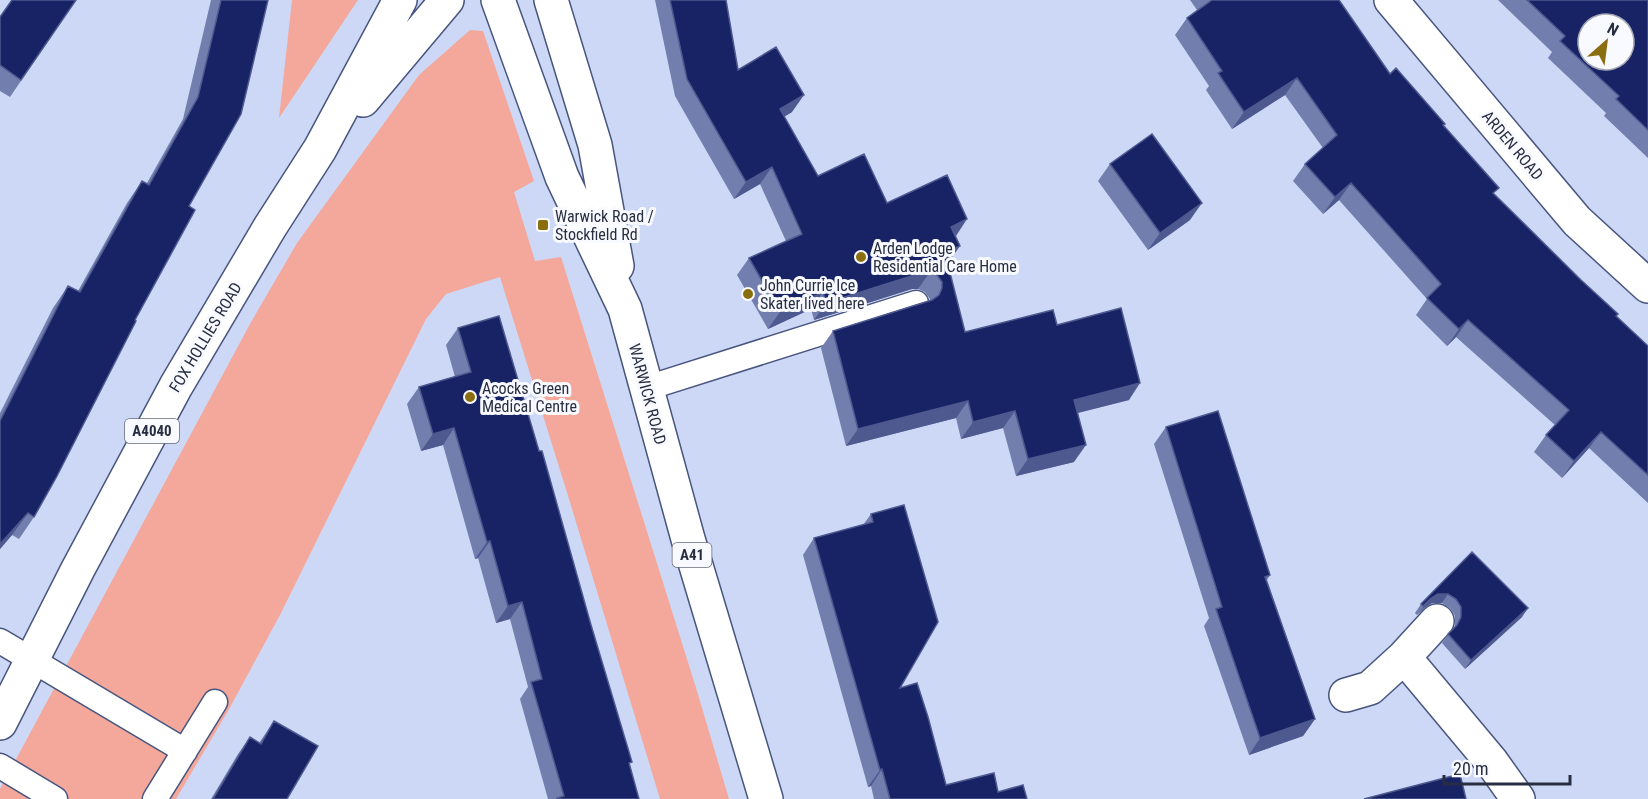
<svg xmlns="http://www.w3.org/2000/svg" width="1648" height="799" font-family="'Roboto Condensed',sans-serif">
<rect width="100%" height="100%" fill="#cdd8f6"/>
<path fill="#f3a89b" d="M 292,0 L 358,0 L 279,118 Z
M 470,30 L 483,31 L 534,181 L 514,192 L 535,261 L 561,257 L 697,691 L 729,799 L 660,799 L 569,499 L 500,277 L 446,294 L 426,319 L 280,615 L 228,711 L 176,799 L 0,799 L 0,789 L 250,324 L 297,243 L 419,75 Z"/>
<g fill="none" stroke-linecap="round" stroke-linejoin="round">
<g stroke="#47557f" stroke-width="27">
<path id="lane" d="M 647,388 L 916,303
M 0,641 L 185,751
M 0,766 L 55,799
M 155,799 L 215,702"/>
</g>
<g stroke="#47557f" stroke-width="36">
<path id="street" d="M 1391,0 L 1577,221 L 1648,286
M 1404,657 L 1491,761 L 1518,799
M 1346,695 L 1370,688 L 1404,657 L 1437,621"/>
</g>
<g stroke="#47557f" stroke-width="36">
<path id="primary" d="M 363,100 L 447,0
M 0,723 L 78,569 L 176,386 L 270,227 L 320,149 L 400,0"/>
</g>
<g stroke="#47557f" stroke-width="36">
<path id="highway" d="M 498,0 L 562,177 L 625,309 L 688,539 L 766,799
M 551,0 L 595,145 L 617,266"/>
</g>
<use href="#lane" stroke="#fff" stroke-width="24"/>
<use href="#street" stroke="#fff" stroke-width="33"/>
<use href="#primary" stroke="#fff" stroke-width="33"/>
<use href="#highway" stroke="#fff" stroke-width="33"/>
</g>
<path fill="#727ead" d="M 76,0 L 10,97 L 0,91 L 0,17 Z
M 211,0 L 268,0 L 189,206 L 135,320 L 34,517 L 19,539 L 12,535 L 0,549 L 0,413 L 53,308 L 68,286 L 78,291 L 127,203 L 142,181 L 147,183 L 183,119 Z
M 655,0 L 726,0 L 738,70 L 792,112 L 784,117 L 818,176 L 887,203 L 955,236 L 948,264 L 965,332 L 1057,325 L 1129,400 L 1077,413 L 1074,462 L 1016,476 L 1003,428 L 961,439 L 956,418 L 846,446 L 821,348 L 833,331 L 930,300 L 930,299 L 925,292 L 918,289 L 912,289 L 814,320 L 811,309 L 768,329 L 737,275 L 749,258 L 786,241 L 760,184 L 734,199 L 675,96 Z
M 1190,0 L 1339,0 L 1390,74 L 1444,126 L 1494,194 L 1616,317 L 1648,346 L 1648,503 L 1589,448 L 1562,478 L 1534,452 L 1546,435 L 1555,425 L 1456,337 L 1447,346 L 1416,315 L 1427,299 L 1339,200 L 1323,214 L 1293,181 L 1305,164 L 1323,148 L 1285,95 L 1232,129 L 1206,90 L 1209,86 L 1175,35 L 1187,18 L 1197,10 Z
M 1498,0 L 1648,0 L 1648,158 L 1604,116 L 1606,113 L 1548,58 L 1552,52 Z
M 1110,164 L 1190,220 L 1148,250 L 1098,181 Z
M 458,328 L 630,765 L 639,799 L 548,799 L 520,699 L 528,687 L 510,619 L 496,623 L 478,558 L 475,559 L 443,445 L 421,451 L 407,404 L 419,387 L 455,377 L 446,345 Z
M 1166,427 L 1270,575 L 1267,580 L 1315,719 L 1303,736 L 1249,755 L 1204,626 L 1209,618 L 1154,444 Z
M 904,505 L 900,688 L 946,785 L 998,792 L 1027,799 L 874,799 L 871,786 L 868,787 L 803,555 L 814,538 L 863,525 L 871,514 Z
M 1472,552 L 1522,617 L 1465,669 L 1442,643 L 1455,626 L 1455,616 L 1450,608 L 1442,603 L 1432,603 L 1424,608 L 1417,615 L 1415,613 L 1421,604 Z
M 274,721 L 287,799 L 211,799 L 238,754 L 250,737 L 259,743 Z"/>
<path fill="#4e5990" d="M 1297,78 L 1285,95 L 1232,129 L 1244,112 Z
M 804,95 L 792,112 L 768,126 L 780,109 Z
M 772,167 L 760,184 L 734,199 L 746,182 Z
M 1351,183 L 1339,200 L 1323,214 L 1335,197 Z
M 1202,203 L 1190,220 L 1148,250 L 1160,233 Z
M 967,219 L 956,236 L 951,227 Z
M 960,246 L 948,263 L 933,270 L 945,253 Z
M 924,272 L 930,272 L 918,289 L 912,289 L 814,320 L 826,303 Z
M 823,292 L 811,309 L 768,329 L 780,312 Z
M 1468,320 L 1456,337 L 1447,346 L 1459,329 Z
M 1140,383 L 1129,400 L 1062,417 L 1074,400 Z
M 968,401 L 956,418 L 846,446 L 858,429 Z
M 1015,411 L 1003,428 L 961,439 L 973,422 Z
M 454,428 L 443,445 L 421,451 L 433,434 Z
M 1601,432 L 1589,448 L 1562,478 L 1574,461 Z
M 1086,445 L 1074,462 L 1016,476 L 1028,459 Z
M 28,513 L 12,535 L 0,549 L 0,544 Z
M 490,541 L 478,558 L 475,559 L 487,542 Z
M 1438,594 L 1448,594 L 1442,603 L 1432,603 L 1424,608 L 1417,615 L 1430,599 Z
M 522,602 L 510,619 L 496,623 L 508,606 Z
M 1528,608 L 1522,617 L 1465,669 L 1471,660 Z
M 1315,719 L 1303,736 L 1249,755 L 1260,738 Z
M 882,769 L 871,786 L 868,787 L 880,770 Z"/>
<path fill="#172364" stroke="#4e5990" stroke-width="1.5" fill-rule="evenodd" d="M 12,0 L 76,0 L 21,80 L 0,65 L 0,17 Z
M 221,0 L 268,0 L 241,114 L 189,206 L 195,210 L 135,320 L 136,321 L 57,476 L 34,517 L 28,513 L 0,544 L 0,421 L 68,286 L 80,292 L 142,181 L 149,185 L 198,97 Z
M 670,0 L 726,0 L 738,70 L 776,47 L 804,95 L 780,109 L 818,176 L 864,154 L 887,203 L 947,175 L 967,219 L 951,227 L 960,246 L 945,253 L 965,332 L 1053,310 L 1057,325 L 1121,308 L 1140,383 L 1074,400 L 1086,445 L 1028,459 L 1015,411 L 973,422 L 968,401 L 858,429 L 833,331 L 932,300 L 939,295 L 942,288 L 942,282 L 937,275 L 930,272 L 924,272 L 826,303 L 823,292 L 780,312 L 749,258 L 802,234 L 772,167 L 746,182 L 687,79 Z
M 1212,0 L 1339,0 L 1390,74 L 1396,68 L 1445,124 L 1443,125 L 1499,188 L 1493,193 L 1581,280 L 1618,314 L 1616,316 L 1648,346 L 1648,475 L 1601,432 L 1574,461 L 1546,435 L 1569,410 L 1468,320 L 1459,329 L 1427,298 L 1441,284 L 1351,183 L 1335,197 L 1305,164 L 1337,135 L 1297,78 L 1244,112 L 1218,73 L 1222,71 L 1187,18 Z
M 1527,0 L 1648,0 L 1648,130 L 1616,99 L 1619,96 L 1560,41 L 1565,36 ZM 1588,24 L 1624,24 L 1624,60 L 1588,60 Z
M 1152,134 L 1202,203 L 1160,233 L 1110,164 Z
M 499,316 L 539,451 L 542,451 L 591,625 L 632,762 L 629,763 L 639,799 L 557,799 L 557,798 L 564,796 L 531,682 L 542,679 L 522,602 L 508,606 L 490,541 L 487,542 L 454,428 L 433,434 L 419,387 L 471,372 L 458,328 Z
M 1218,411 L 1270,575 L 1265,577 L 1315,719 L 1260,738 L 1216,609 L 1222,607 L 1166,427 Z
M 904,505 L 938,622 L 900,688 L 917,683 L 928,717 L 946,785 L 994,773 L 998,792 L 1023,785 L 1027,799 L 890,799 L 882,769 L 880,770 L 814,538 L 873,522 L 871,514 Z
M 1472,552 L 1528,608 L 1471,660 L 1448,634 L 1457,625 L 1461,617 L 1461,607 L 1456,599 L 1448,594 L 1438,594 L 1430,599 L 1423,606 L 1421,604 Z
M 274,721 L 318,746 L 287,799 L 213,799 L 250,737 L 261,744 Z
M 1460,774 L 1466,799 L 1364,799 Z"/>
<g fill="#8b6e0f" stroke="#f8faff" stroke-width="2">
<rect x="537" y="219" width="12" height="12" rx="3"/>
<circle cx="861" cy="257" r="6"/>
<circle cx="748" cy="294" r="6"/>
<circle cx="470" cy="397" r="6"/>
</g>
<g text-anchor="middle" stroke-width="6" stroke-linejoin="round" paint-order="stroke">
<g fill="#f8faff" stroke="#666b7a" stroke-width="1.5">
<rect x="125" y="419" width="54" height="24" rx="4.5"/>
<rect x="672.5" y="543" width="39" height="24" rx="4.5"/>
</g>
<g font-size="15" font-weight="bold" fill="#282e41">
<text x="152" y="436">A4040</text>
<text x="692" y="560">A41</text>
</g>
<g font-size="16" fill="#282e41" stroke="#f8faff">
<text transform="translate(1513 145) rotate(50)" y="6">ARDEN ROAD</text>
<text transform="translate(205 337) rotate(-59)" y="6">FOX HOLLIES ROAD</text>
<text transform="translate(648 394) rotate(75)" y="6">WARWICK ROAD</text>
</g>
<g font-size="16" fill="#282e41" stroke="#f8faff" text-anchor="start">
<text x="555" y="222">Warwick Road /<tspan x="555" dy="18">Stockfield Rd</tspan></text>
<text x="873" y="254">Arden Lodge<tspan x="873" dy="18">Residential Care Home</tspan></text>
<text x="760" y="291">John Currie Ice<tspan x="760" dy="18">Skater lived here</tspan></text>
<text x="482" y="394">Acocks Green<tspan x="482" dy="18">Medical Centre</tspan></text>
</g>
</g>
<g transform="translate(1606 42) rotate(28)"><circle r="28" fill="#f8faff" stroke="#a5a8b3" stroke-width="1.5"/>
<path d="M0-4.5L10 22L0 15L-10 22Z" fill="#8b6e0f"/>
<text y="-9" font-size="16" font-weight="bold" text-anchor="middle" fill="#282e41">N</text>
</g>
<path d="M1444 775v9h126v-9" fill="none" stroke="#282e41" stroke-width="3"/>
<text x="1453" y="775" font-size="18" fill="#282e41" stroke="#f8faff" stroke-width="4.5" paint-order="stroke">20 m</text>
</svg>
